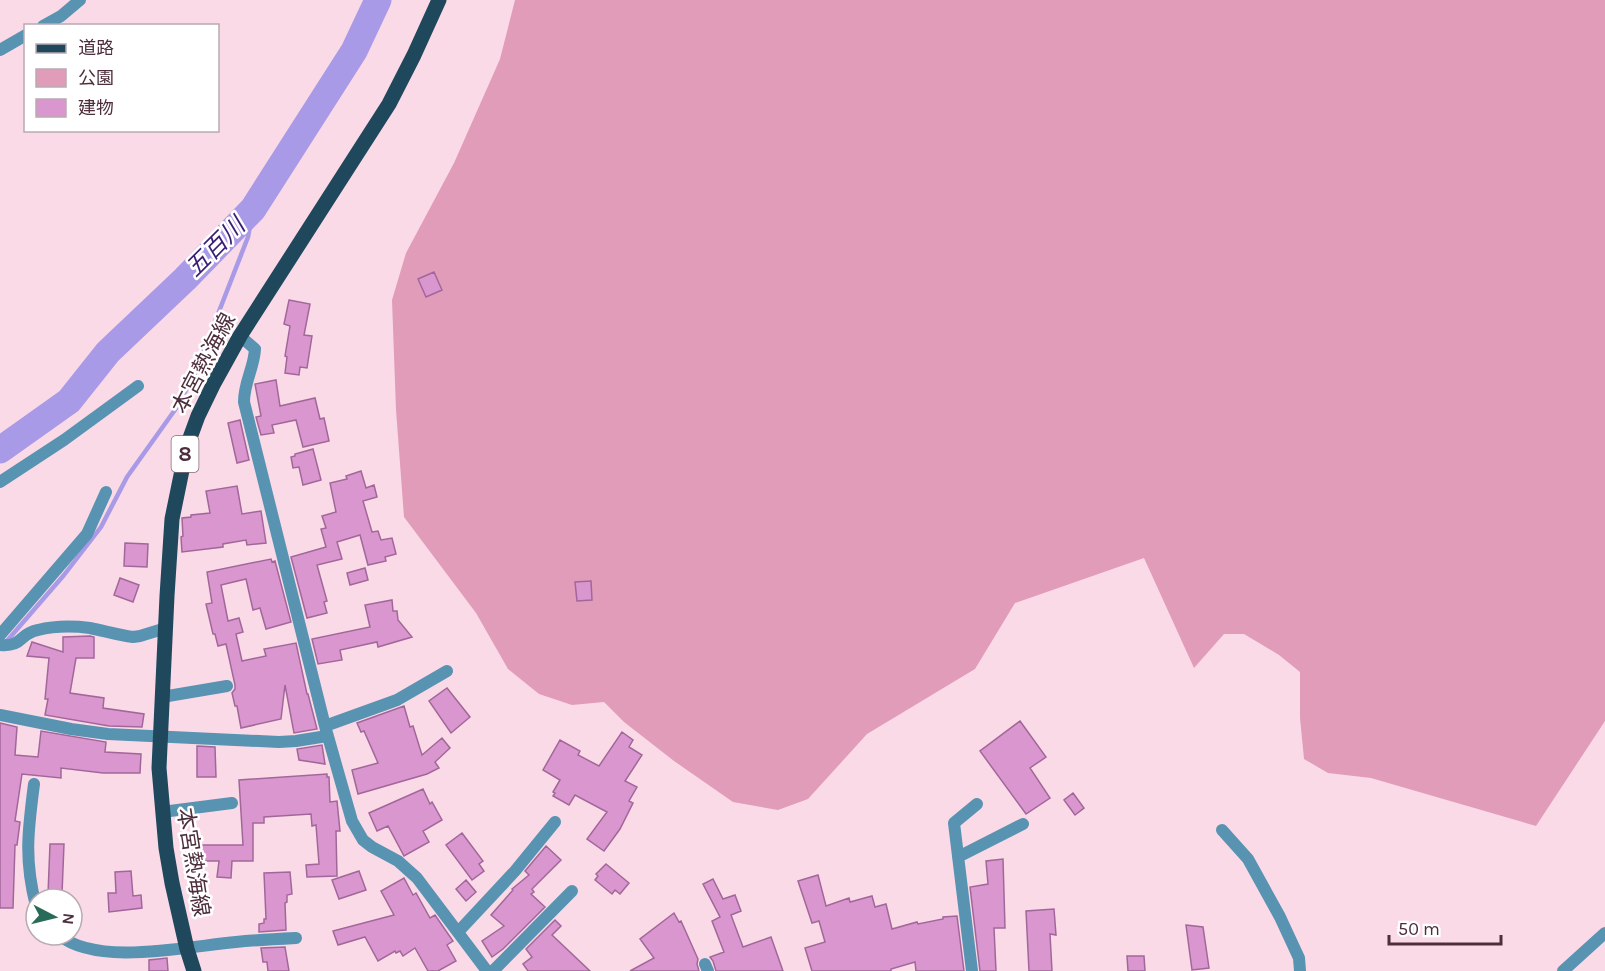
<svg xmlns="http://www.w3.org/2000/svg" width="1605" height="971" font-family="Karla,'Noto Sans JP',sans-serif">
<rect width="100%" height="100%" fill="#fbdae7"/>
<path fill="#e19cba" d="M 515,0 L 1605,0 L 1605,721 L 1536,826 L 1371,778 L 1328,773 L 1304,759 L 1300,718 L 1300,672 L 1279,655 L 1244,634 L 1224,634 L 1194,668 L 1144,558 L 1015,603 L 975,669 L 867,734 L 808,799 L 778,810 L 733,802 L 674,761 L 624,722 L 604,702 L 572,705 L 539,694 L 508,669 L 476,613 L 404,517 L 396,410 L 392,300 L 406,253 L 454,163 L 500,59 Z"/>
<g fill="none" stroke-linecap="round" stroke-linejoin="round">
<path stroke="#a89ae6" stroke-width="4.5" d="M 6,642 L 64,575 L 101,527 L 127,477 L 177,407 L 195,373 L 248,237 L 253,209"/>
<path stroke="#a89ae6" stroke-width="27" d="M 0,450 L 69,401 L 108,352 L 185,279 L 253,209 L 354,51 L 378,0"/>
</g>
<path fill="#d996cf" stroke="#a2679a" stroke-width="1.5" d="M 434,272 L 442,290 L 426,297 L 418,279 Z
M 289,300 L 310,304 L 304,335 L 312,336 L 307,368 L 300,367 L 299,375 L 285,373 L 287,357 L 285,356 L 290,326 L 284,324 Z
M 276,380 L 280,406 L 315,398 L 320,419 L 324,418 L 329,441 L 303,447 L 296,420 L 272,425 L 274,433 L 261,435 L 256,417 L 261,416 L 255,384 Z
M 240,420 L 249,460 L 237,463 L 228,423 Z
M 313,449 L 321,480 L 303,485 L 299,467 L 293,468 L 291,457 L 295,456 L 295,454 Z
M 361,471 L 366,488 L 374,485 L 377,497 L 363,501 L 372,532 L 378,531 L 381,540 L 392,538 L 396,554 L 385,557 L 386,561 L 368,565 L 360,535 L 337,542 L 342,559 L 317,565 L 327,601 L 324,602 L 327,613 L 307,618 L 291,557 L 326,547 L 321,529 L 326,528 L 322,516 L 336,512 L 330,483 L 347,479 L 346,476 Z
M 237,486 L 242,514 L 261,511 L 266,543 L 247,545 L 246,540 L 223,544 L 223,547 L 182,552 L 181,537 L 183,536 L 182,518 L 191,517 L 191,515 L 210,513 L 206,491 Z
M 125,543 L 148,544 L 147,567 L 124,566 Z
M 271,559 L 272,562 L 275,561 L 291,622 L 266,629 L 260,608 L 253,610 L 246,579 L 221,585 L 228,621 L 239,618 L 243,632 L 236,634 L 242,661 L 266,656 L 264,649 L 296,643 L 307,694 L 308,694 L 317,729 L 294,733 L 285,685 L 281,719 L 241,728 L 237,706 L 235,706 L 232,693 L 235,689 L 235,685 L 226,644 L 218,646 L 215,634 L 213,634 L 206,604 L 212,603 L 207,572 Z
M 365,568 L 368,580 L 350,585 L 347,573 Z
M 120,578 L 139,585 L 133,602 L 114,595 Z
M 591,581 L 592,600 L 577,601 L 575,582 Z
M 392,600 L 393,611 L 397,611 L 398,620 L 412,637 L 378,647 L 377,642 L 340,650 L 342,660 L 318,664 L 312,639 L 370,627 L 365,605 Z
M 90,636 L 94,637 L 94,658 L 76,658 L 70,693 L 104,698 L 103,708 L 144,714 L 142,727 L 109,726 L 45,715 L 48,699 L 45,699 L 49,658 L 27,656 L 32,642 L 63,652 L 63,637 Z
M 447,688 L 470,717 L 451,733 L 429,701 Z
M 404,706 L 410,727 L 413,726 L 422,755 L 442,738 L 450,748 L 435,762 L 439,768 L 427,774 L 358,794 L 352,770 L 378,763 L 364,731 L 361,732 L 357,723 Z
M 1020,721 L 1046,757 L 1030,768 L 1050,798 L 1026,814 L 980,751 Z
M 0,723 L 17,727 L 15,755 L 38,757 L 41,731 L 106,742 L 105,752 L 141,754 L 140,773 L 103,773 L 61,768 L 61,778 L 22,774 L 15,821 L 20,822 L 17,845 L 15,845 L 13,908 L 0,908 Z
M 622,732 L 633,740 L 629,747 L 642,755 L 625,781 L 637,787 L 629,801 L 633,803 L 620,829 L 604,851 L 587,839 L 607,812 L 575,795 L 569,805 L 553,796 L 555,793 L 553,792 L 560,780 L 543,770 L 560,740 L 580,751 L 578,755 L 599,766 Z
M 322,745 L 325,764 L 299,760 L 297,749 Z
M 197,746 L 215,747 L 216,777 L 197,777 Z
M 327,774 L 327,777 L 329,777 L 330,802 L 337,801 L 340,831 L 336,831 L 337,876 L 307,877 L 306,865 L 319,864 L 316,825 L 312,826 L 311,814 L 264,817 L 264,823 L 253,823 L 253,861 L 232,861 L 231,878 L 217,877 L 219,861 L 200,861 L 200,845 L 243,845 L 239,780 Z
M 423,789 L 430,804 L 432,802 L 442,820 L 423,831 L 429,842 L 404,856 L 388,826 L 377,831 L 369,813 Z
M 1073,793 L 1084,808 L 1075,815 L 1064,800 Z
M 462,833 L 483,861 L 479,864 L 484,871 L 472,880 L 446,845 Z
M 50,844 L 64,844 L 62,894 L 48,894 Z
M 546,846 L 561,860 L 532,889 L 534,892 L 531,894 L 545,907 L 503,949 L 492,957 L 482,941 L 504,926 L 491,915 L 513,890 L 512,889 L 529,875 L 525,871 Z
M 1003,859 L 1005,928 L 994,928 L 996,971 L 980,971 L 970,887 L 988,884 L 986,861 Z
M 606,864 L 629,883 L 620,894 L 615,890 L 612,894 L 595,880 L 598,876 L 596,874 Z
M 131,871 L 133,896 L 141,895 L 142,908 L 109,912 L 108,893 L 116,893 L 115,872 Z
M 359,871 L 366,890 L 339,899 L 332,880 Z
M 290,872 L 292,894 L 287,895 L 287,902 L 285,903 L 286,930 L 259,932 L 259,924 L 264,923 L 264,919 L 266,919 L 264,873 Z
M 818,875 L 826,906 L 849,898 L 850,902 L 872,896 L 875,907 L 886,904 L 892,929 L 917,922 L 918,924 L 943,919 L 943,917 L 957,916 L 964,971 L 916,971 L 915,962 L 891,969 L 891,971 L 812,971 L 805,948 L 825,942 L 819,921 L 812,923 L 798,881 Z
M 404,878 L 413,895 L 416,893 L 430,918 L 435,915 L 453,941 L 447,945 L 456,961 L 438,971 L 428,971 L 415,948 L 403,956 L 400,951 L 396,953 L 395,951 L 378,961 L 365,937 L 338,945 L 333,931 L 394,915 L 381,891 Z
M 713,879 L 723,899 L 735,895 L 741,911 L 731,915 L 743,947 L 771,937 L 783,971 L 716,971 L 713,961 L 710,957 L 724,952 L 712,921 L 720,917 L 703,884 Z
M 466,880 L 476,892 L 466,901 L 456,889 Z
M 1054,909 L 1056,935 L 1050,934 L 1052,971 L 1029,971 L 1026,911 Z
M 674,913 L 679,922 L 681,921 L 698,959 L 697,964 L 699,971 L 630,971 L 654,958 L 640,939 Z
M 555,920 L 561,926 L 552,935 L 590,971 L 528,971 L 523,964 L 532,957 L 526,949 Z
M 1186,925 L 1203,927 L 1209,968 L 1192,970 Z
M 285,947 L 289,971 L 268,971 L 267,962 L 263,962 L 261,948 Z
M 1127,956 L 1144,956 L 1145,971 L 1128,971 Z
M 167,958 L 168,971 L 149,971 L 149,960 Z"/>
<g fill="none" stroke-linecap="round" stroke-linejoin="round">
<path stroke="#5893b1" stroke-width="12" d="M 43,26 L 61,16 L 80,0
M 0,50 L 26,35
M 240,336 L 255,349 C 254,368 244,382 244,402 L 325,726 L 352,821 L 363,840 L 372,847 L 398,861 L 417,878 L 487,971
M 0,482 L 64,440 L 138,386
M 0,635 L 87,534 L 106,492
M 0,645 C 24,647 19,633 38,630 C 54,626 74,626 90,628 C 105,631 118,635 133,637 L 140,636 L 166,628
M 162,697 L 227,686
M 0,715 L 71,729 L 108,734 L 279,742 L 296,741 L 327,736
M 325,726 L 397,700 L 447,671
M 34,784 C 28,830 24,860 36,906
M 162,812 L 232,803
M 1222,830 L 1248,859 L 1280,917 L 1299,958 L 1300,971
M 958,857 L 1023,824
M 459,931 L 515,871 L 555,822
M 59,935 C 97,967 190,946 236,942 C 256,940 276,939 296,938
M 705,964 L 708,971
M 493,971 L 572,891
M 972,971 L 954,823 L 977,804
M 1563,971 L 1605,933"/>
<path stroke="#1f485d" stroke-width="15" d="M 194,971 L 187,949 L 172,883 L 166,848 L 159,768 L 167,596 L 172,519 L 187,446 L 198,416 L 214,383 L 240,336 L 389,104 L 414,55 L 439,0"/>
</g>
<g text-anchor="middle" stroke-width="5" stroke-linejoin="round" paint-order="stroke">
<rect fill="#fff" stroke="#836d76" stroke-width="1.5" x="171.5" y="436" width="27" height="36" rx="4.5"/>
<g font-size="21" font-weight="bold" fill="#4e2e3c">
<text x="185" y="461">8</text>
</g>
<g font-size="22" fill="#4e2e3c" stroke="#fff">
<text transform="translate(203 363) rotate(-62)" y="8">本宮熱海線</text>
<text transform="translate(194 862) rotate(81)" y="8">本宮熱海線</text>
</g>
<g font-size="24" font-style="italic" fill="#3a1c74" stroke="#fff">
<text transform="translate(215 247) rotate(-45)" y="8">五百川</text>
</g>
</g>
<rect x="24" y="24" width="195" height="108" fill="#ffffff" stroke="#b8abb1" stroke-width="1.5"/>
<rect x="36" y="44" width="30" height="9" fill="#1f485d" stroke="#b8abb1" stroke-width="1.5"/>
<text x="78" y="54" font-size="18" fill="#4e2e3c">道路</text>
<rect x="36" y="69" width="30" height="18" fill="#e19cba" stroke="#b8abb1" stroke-width="1.5"/>
<text x="78" y="84" font-size="18" fill="#4e2e3c">公園</text>
<rect x="36" y="99" width="30" height="18" fill="#d996cf" stroke="#b8abb1" stroke-width="1.5"/>
<text x="78" y="114" font-size="18" fill="#4e2e3c">建物</text>
<g transform="translate(54 917) rotate(97)"><circle r="28" fill="#ffffff" stroke="#b8abb1" stroke-width="1.5"/>
<path d="M0-4.5L10 22L0 15L-10 22Z" fill="#2a6a58"/>
<text y="-9" font-size="16" font-weight="bold" text-anchor="middle" fill="#4e2e3c">N</text>
</g>
<path d="M1389 935v9h112v-9" fill="none" stroke="#4e2e3c" stroke-width="3"/>
<text x="1398" y="935" font-size="18" fill="#4e2e3c" stroke="#ffffff" stroke-width="4.5" paint-order="stroke">50 m</text>
</svg>
